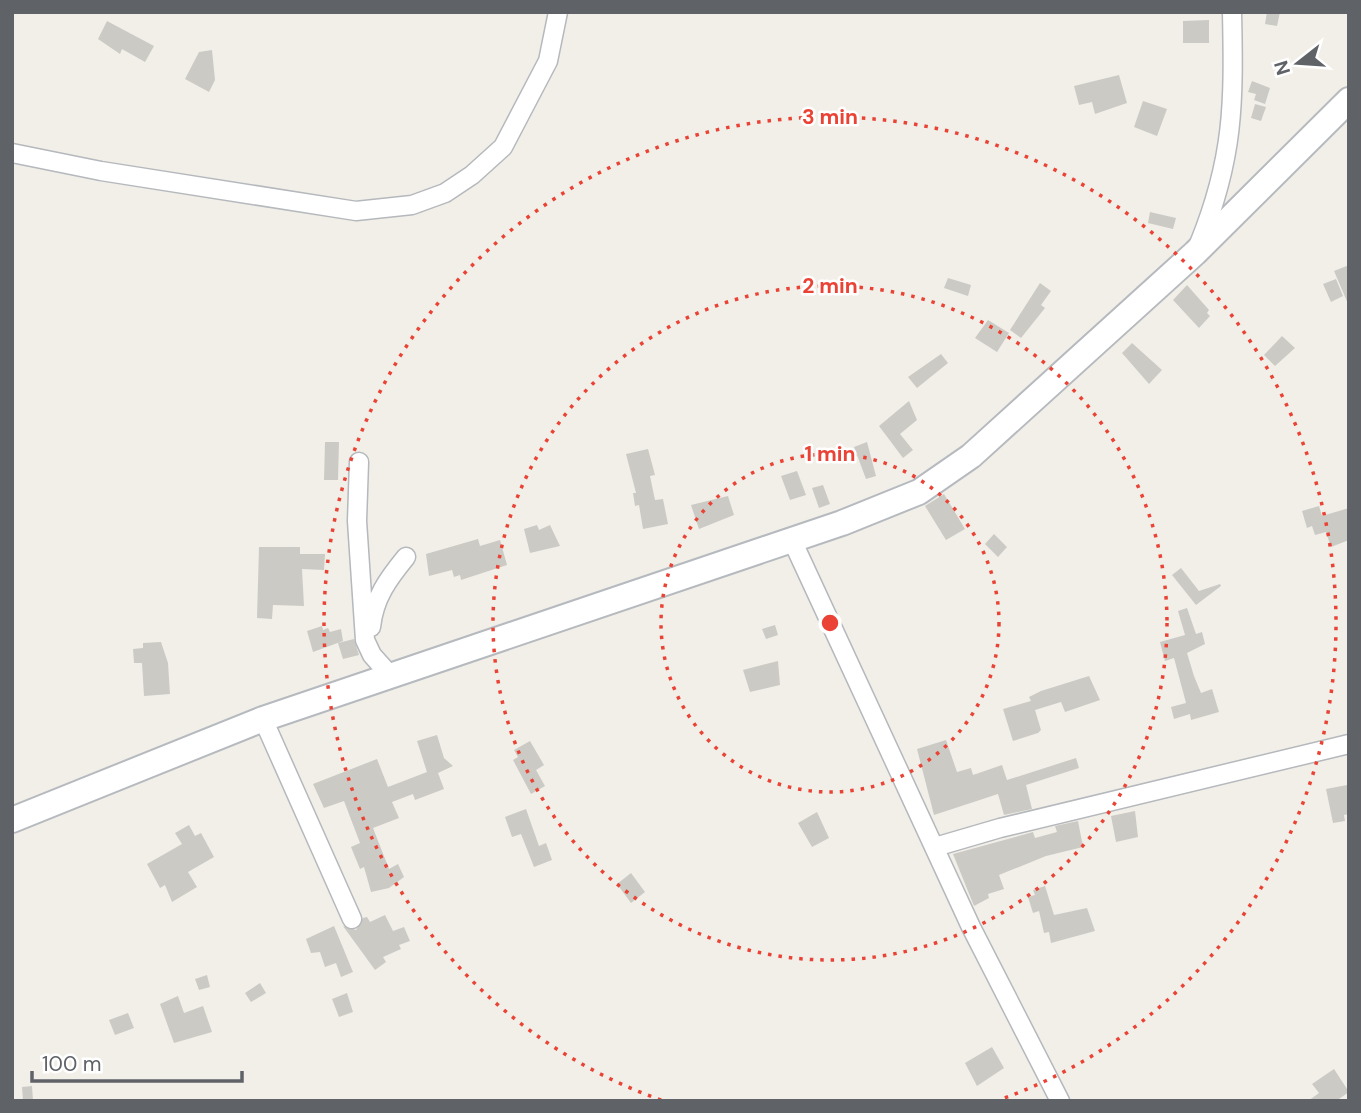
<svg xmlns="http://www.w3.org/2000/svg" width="1361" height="1113" font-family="'DM Sans',sans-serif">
<rect width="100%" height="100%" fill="#f1efe8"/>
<path fill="#cccac5" d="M 1267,12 L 1280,12 L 1277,26 L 1265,24 Z
M 1209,20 L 1209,43 L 1183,43 L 1183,21 Z
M 107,21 L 154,46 L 145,62 L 122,49 L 120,54 L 98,39 Z
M 212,50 L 215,80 L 209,92 L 185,79 L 199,52 Z
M 1119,75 L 1127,103 L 1095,114 L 1092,102 L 1079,105 L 1074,86 Z
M 1252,81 L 1270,88 L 1265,104 L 1254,100 L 1256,94 L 1248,92 Z
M 1143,101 L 1167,109 L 1157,136 L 1134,127 Z
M 1255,104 L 1266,107 L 1261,121 L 1251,118 Z
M 1150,212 L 1176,218 L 1173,229 L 1148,223 Z
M 1349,265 L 1349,306 L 1334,271 Z
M 948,278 L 971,285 L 968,296 L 944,288 Z
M 1336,279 L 1343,296 L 1331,302 L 1323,284 Z
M 1040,283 L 1051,291 L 1041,305 L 1045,308 L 1021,338 L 1010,330 Z
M 1187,285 L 1209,310 L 1207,313 L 1210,316 L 1199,328 L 1173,300 Z
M 988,320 L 1009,333 L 997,352 L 975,338 Z
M 1282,336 L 1295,348 L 1275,366 L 1264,355 Z
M 1132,343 L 1162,370 L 1149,384 L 1122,353 Z
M 941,354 L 948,363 L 917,388 L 908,377 Z
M 909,401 L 917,420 L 900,434 L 913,450 L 903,458 L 879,426 Z
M 325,442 L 339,442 L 338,480 L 324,480 Z
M 867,442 L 876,476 L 866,479 L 854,447 Z
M 648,449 L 655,475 L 650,476 L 655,500 L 663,499 L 668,524 L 643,529 L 639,505 L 635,506 L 633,493 L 636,493 L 626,454 Z
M 797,471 L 806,495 L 790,500 L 781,476 Z
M 823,485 L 830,504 L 819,508 L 812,488 Z
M 944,494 L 965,529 L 946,540 L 925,506 Z
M 728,496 L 734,515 L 699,529 L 691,505 Z
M 1319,506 L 1322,516 L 1349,508 L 1349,540 L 1331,547 L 1326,532 L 1315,535 L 1312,526 L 1307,528 L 1302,511 Z
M 537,525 L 539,530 L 550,525 L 560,546 L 530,553 L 524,529 Z
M 994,534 L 1007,547 L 998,557 L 985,544 Z
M 478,539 L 480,546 L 500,540 L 507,565 L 461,580 L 460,575 L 454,577 L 452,570 L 429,576 L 426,554 Z
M 259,547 L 300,547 L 300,554 L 325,554 L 324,570 L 302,569 L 304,606 L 273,605 L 272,619 L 257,618 Z
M 1181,568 L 1199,591 L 1220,584 L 1221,586 L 1196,605 L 1172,575 Z
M 1187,608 L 1196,634 L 1202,632 L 1205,644 L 1187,653 L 1194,676 L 1201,693 L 1212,689 L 1219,712 L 1191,720 L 1190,714 L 1174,719 L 1171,707 L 1186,703 L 1174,658 L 1165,661 L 1160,642 L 1185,635 L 1178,611 Z
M 775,625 L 778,635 L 766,639 L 762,629 Z
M 322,626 L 323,630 L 328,628 L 330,632 L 341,629 L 343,641 L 313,652 L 307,631 Z
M 354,639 L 359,655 L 343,659 L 338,643 Z
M 161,642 L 168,663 L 170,694 L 144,696 L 142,663 L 134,663 L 133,649 L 143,648 L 143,643 Z
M 778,661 L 780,685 L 750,692 L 743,670 Z
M 1089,676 L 1100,700 L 1065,712 L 1061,702 L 1035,710 L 1041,730 L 1038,733 L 1013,741 L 1003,709 L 1031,701 L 1029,697 L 1041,691 Z
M 437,735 L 444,758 L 453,766 L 438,773 L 444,789 L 415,800 L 413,794 L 392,802 L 399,818 L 373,828 L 389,869 L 398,864 L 404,877 L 389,888 L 371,892 L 364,867 L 360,869 L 351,847 L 360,843 L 344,801 L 324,808 L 313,784 L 377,759 L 388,787 L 427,772 L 417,741 Z
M 946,740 L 957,772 L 971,768 L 973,775 L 1002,765 L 1007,780 L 1076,758 L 1079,768 L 1026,785 L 1032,809 L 1004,815 L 998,794 L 934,815 L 917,749 Z
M 530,741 L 544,765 L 536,770 L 545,786 L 531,794 L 513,760 L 518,757 L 514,750 Z
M 1347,785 L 1349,814 L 1344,815 L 1345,821 L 1333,823 L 1326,789 Z
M 526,809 L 539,846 L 546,843 L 552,860 L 534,867 L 521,834 L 512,837 L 505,817 Z
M 1135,811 L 1138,837 L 1116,842 L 1111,816 Z
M 817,812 L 829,838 L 812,847 L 798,823 Z
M 1078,821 L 1083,847 L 1046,856 L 999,875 L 1004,889 L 988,894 L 989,898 L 974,906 L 953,854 L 1033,832 L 1035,838 L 1057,832 L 1055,826 Z
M 189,825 L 195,836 L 201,833 L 214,857 L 188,872 L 197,887 L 172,902 L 165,885 L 160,888 L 147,864 L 182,844 L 175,833 Z
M 631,873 L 645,892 L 631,903 L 617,884 Z
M 1045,886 L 1054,915 L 1087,908 L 1095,931 L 1051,943 L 1049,932 L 1044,933 L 1039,911 L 1033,913 L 1028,897 L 1035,895 L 1033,890 Z
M 385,915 L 393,931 L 404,927 L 410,941 L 399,945 L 401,949 L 383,957 L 386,962 L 375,970 L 343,926 L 356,930 L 363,918 L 367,917 L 370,922 Z
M 334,926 L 353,972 L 341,977 L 336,963 L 325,967 L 320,952 L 311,953 L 306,939 Z
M 207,975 L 210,987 L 199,990 L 195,979 Z
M 260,983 L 266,993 L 251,1002 L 245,993 Z
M 347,993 L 353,1012 L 339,1017 L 332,999 Z
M 178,996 L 184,1013 L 203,1006 L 212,1032 L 174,1043 L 160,1004 Z
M 128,1013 L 134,1028 L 115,1035 L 109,1020 Z
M 992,1047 L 1004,1068 L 977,1086 L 965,1063 Z
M 1334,1069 L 1349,1092 L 1336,1101 L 1308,1101 L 1319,1093 L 1312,1084 Z
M 32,1086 L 33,1101 L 23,1101 L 22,1087 Z"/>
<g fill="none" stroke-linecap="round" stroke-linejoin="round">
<g stroke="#b5b8bc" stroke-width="21">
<path id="street" d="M 12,153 L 101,171 L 356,211 L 412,205 L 445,193 L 472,175 L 503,147 L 548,61 L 558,12
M 1199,244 C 1234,158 1234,103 1232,12
M 359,462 L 357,521 L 365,640 L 372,655 L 389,674
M 792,540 L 971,927 L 1060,1101
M 371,627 C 374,598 388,579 406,557
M 263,719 L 352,919
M 935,847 L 1000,828 L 1349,744"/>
</g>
<g stroke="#b6babf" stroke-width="28">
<path id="secondary" d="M 12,820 L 263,719 L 842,523 L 919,492 L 971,456 L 1195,253 L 1349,100"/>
</g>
<use href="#street" stroke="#fff" stroke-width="18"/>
<use href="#secondary" stroke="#fff" stroke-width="24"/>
</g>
<g fill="none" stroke="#ea4335" stroke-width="3.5" stroke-dasharray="3.5 7">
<circle cx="830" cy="623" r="169"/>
<circle cx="830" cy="623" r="337"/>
<path d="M661 1100A506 506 0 1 1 999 1100"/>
</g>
<circle cx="830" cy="623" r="10" fill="#ea4335" stroke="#fff" stroke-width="3.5"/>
<g font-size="21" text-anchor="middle" font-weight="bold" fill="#ea4335" stroke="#fff" stroke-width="5" stroke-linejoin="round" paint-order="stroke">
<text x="830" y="124">3 min</text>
<text x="830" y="293">2 min</text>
<text x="830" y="461">1 min</text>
</g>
<rect width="1361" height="1113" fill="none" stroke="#5f6368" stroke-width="28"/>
<g transform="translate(1298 63) rotate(253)" stroke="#ffffff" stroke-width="5" paint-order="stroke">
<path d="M0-5L12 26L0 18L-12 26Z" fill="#5f6368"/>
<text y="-10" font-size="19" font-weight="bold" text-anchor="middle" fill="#5f6368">N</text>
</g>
<path d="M32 1071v10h210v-10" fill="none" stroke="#5f6368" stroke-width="3.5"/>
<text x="42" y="1071" font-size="21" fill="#5f6368" stroke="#ffffff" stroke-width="5" paint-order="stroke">100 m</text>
</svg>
